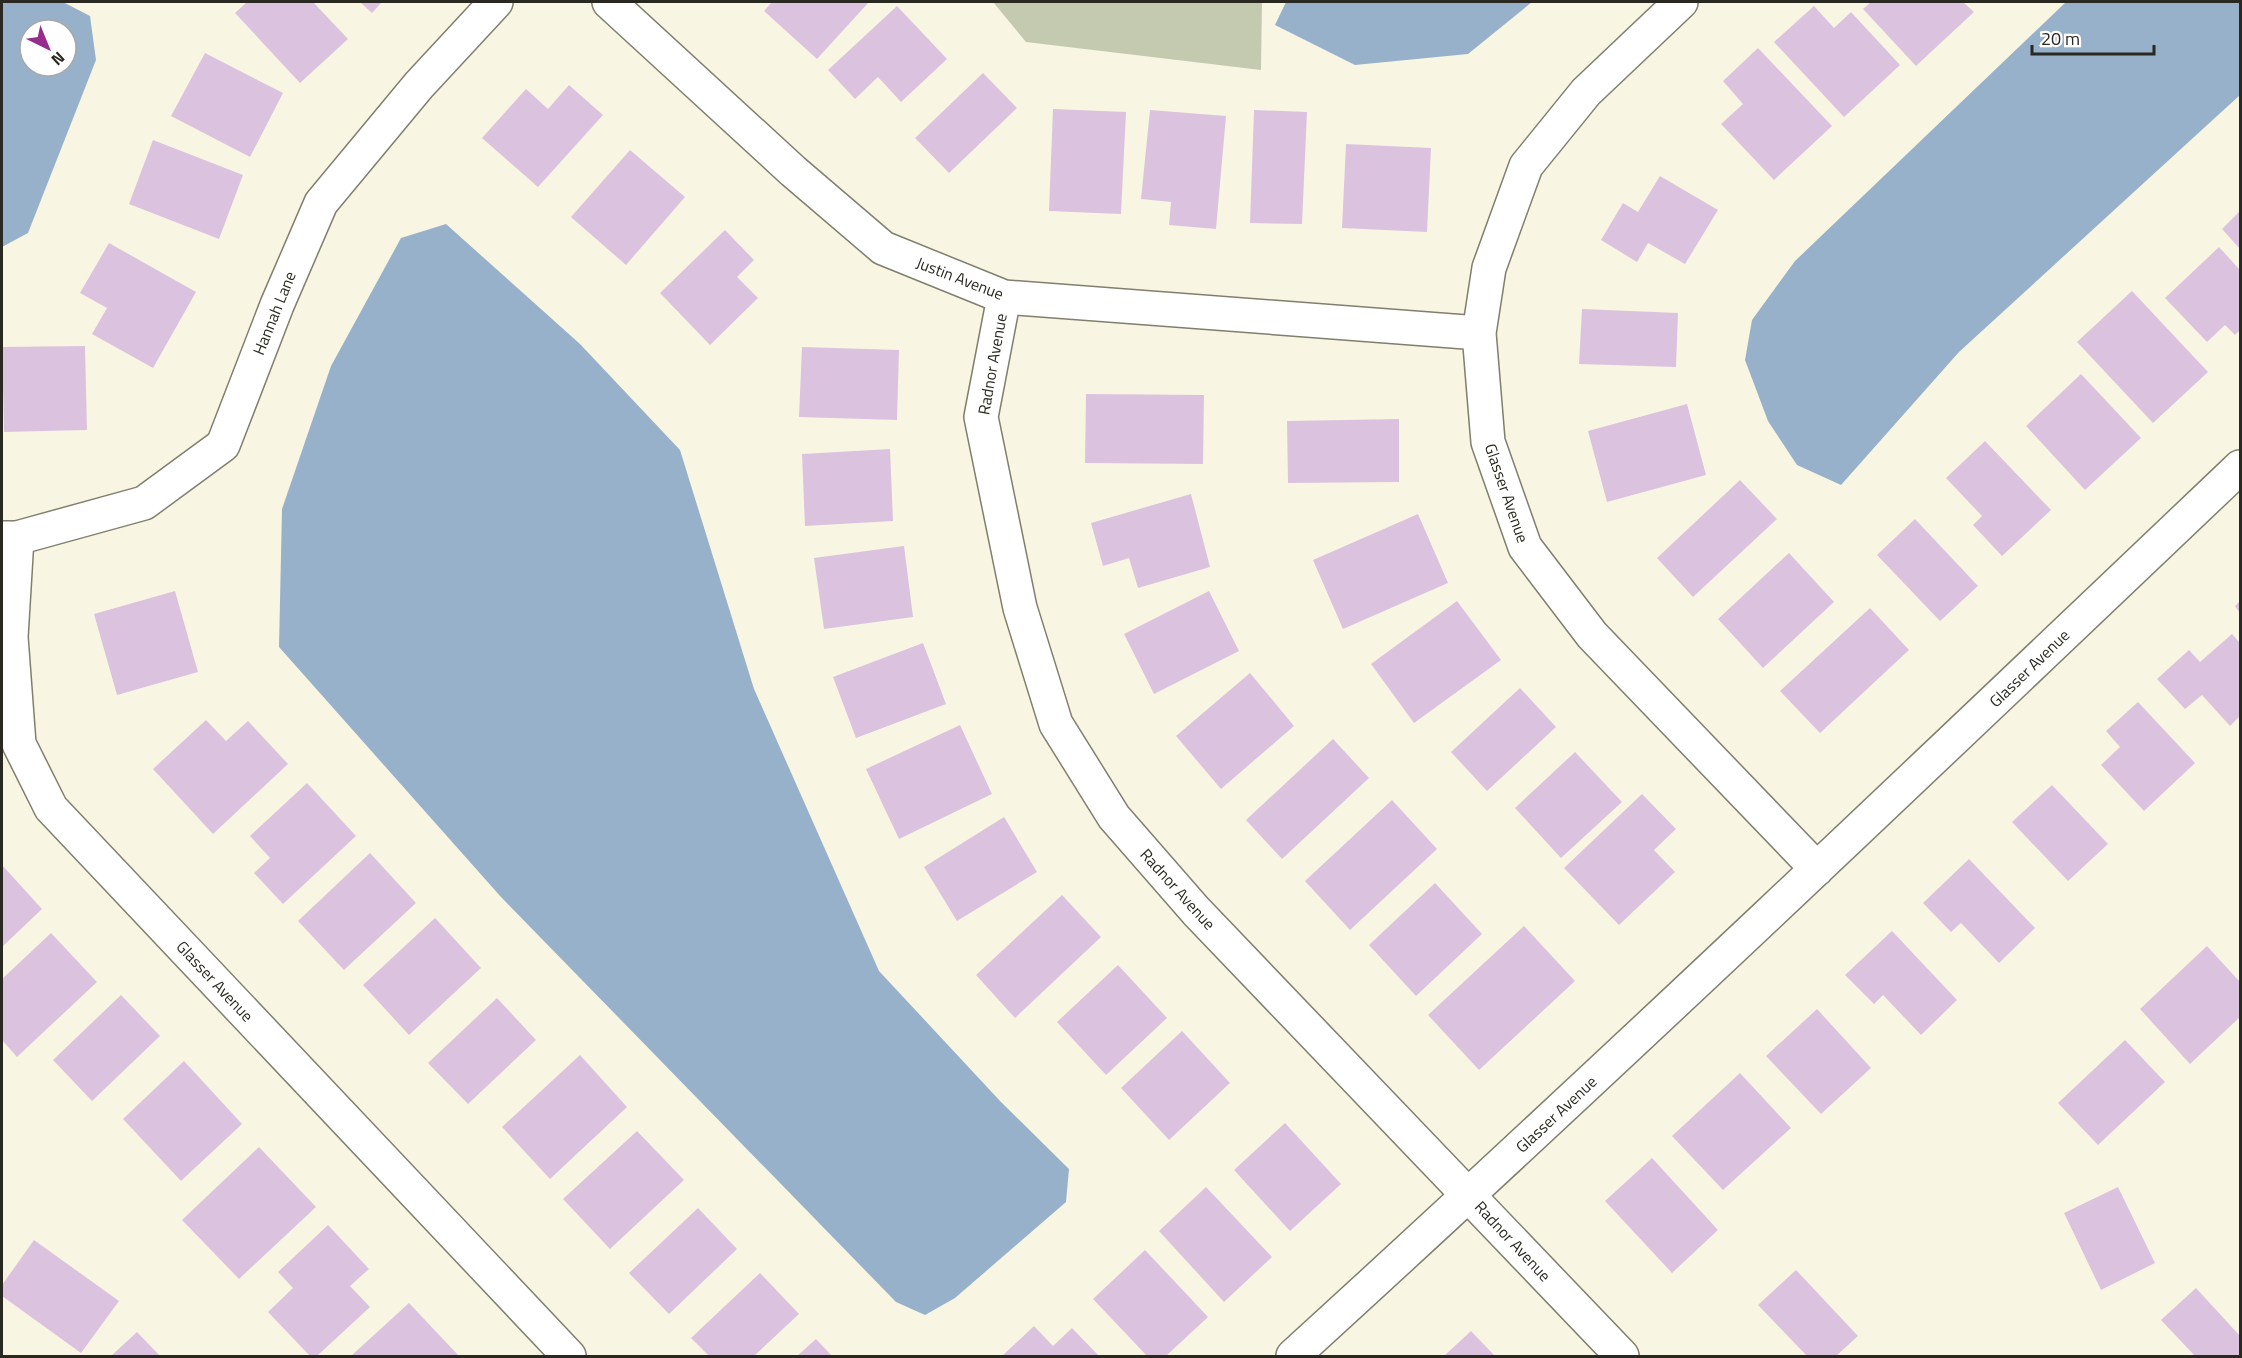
<svg xmlns="http://www.w3.org/2000/svg" width="2242" height="1358" font-family="'Titillium Web',sans-serif">
<rect width="100%" height="100%" fill="#f8f6e3"/>
<path fill="#c3caaf" d="M 993,2 L 1262,2 L 1261,70 L 1026,42 Z"/>
<path fill="#98b1cb" fill-rule="evenodd" d="M 2,2 L 63,2 L 90,16 L 96,60 L 28,233 L 2,247 ZM 30,30 L 66,30 L 66,66 L 30,66 Z
M 1286,2 L 1532,2 L 1468,54 L 1355,65 L 1275,25 Z
M 2066,2 L 2240,2 L 2240,95 L 1959,352 L 1841,485 L 1797,465 L 1768,421 L 1745,360 L 1752,320 L 1795,261 Z
M 446,224 L 580,344 L 680,450 L 754,689 L 879,971 L 1001,1102 L 1069,1169 L 1066,1202 L 955,1298 L 925,1315 L 896,1302 L 501,897 L 279,647 L 282,509 L 331,366 L 401,238 Z"/>
<path fill="#dbc3df" d="M 247,2 L 313,2 L 348,39 L 300,83 L 235,13 Z
M 360,2 L 382,2 L 372,13 Z
M 772,2 L 869,2 L 817,59 L 764,11 Z
M 1871,2 L 1963,2 L 1974,12 L 1916,66 L 1863,9 Z
M 897,6 L 947,59 L 901,102 L 878,77 L 855,99 L 828,70 Z
M 1814,6 L 1834,28 L 1851,12 L 1900,65 L 1844,117 L 1774,42 Z
M 1758,48 L 1832,126 L 1774,180 L 1721,124 L 1743,104 L 1723,81 Z
M 205,53 L 283,93 L 250,157 L 171,116 Z
M 983,73 L 1017,108 L 949,173 L 915,138 Z
M 569,85 L 603,115 L 538,187 L 482,138 L 526,89 L 548,109 Z
M 1053,109 L 1126,112 L 1121,214 L 1049,211 Z
M 1150,110 L 1226,116 L 1216,229 L 1169,225 L 1171,202 L 1141,199 Z
M 1254,110 L 1307,112 L 1302,224 L 1250,223 Z
M 153,140 L 243,175 L 219,239 L 129,204 Z
M 1346,144 L 1431,148 L 1427,232 L 1342,228 Z
M 630,150 L 685,197 L 626,265 L 571,217 Z
M 1660,176 L 1718,210 L 1685,264 L 1648,243 L 1637,262 L 1601,240 L 1623,203 L 1638,212 Z
M 2240,211 L 2240,249 L 2222,229 Z
M 725,230 L 754,260 L 737,277 L 758,298 L 710,345 L 660,293 Z
M 109,243 L 196,292 L 153,368 L 92,334 L 107,308 L 80,293 Z
M 2219,247 L 2240,270 L 2240,330 L 2235,335 L 2225,325 L 2207,342 L 2165,298 Z
M 2132,291 L 2208,372 L 2153,423 L 2077,342 Z
M 1582,309 L 1678,313 L 1676,367 L 1579,364 Z
M 85,346 L 87,430 L 4,432 L 2,347 Z
M 802,347 L 899,350 L 897,420 L 799,417 Z
M 2081,374 L 2141,438 L 2085,490 L 2026,426 Z
M 1086,394 L 1204,395 L 1203,464 L 1085,463 Z
M 1687,404 L 1706,475 L 1607,502 L 1588,431 Z
M 1399,419 L 1399,482 L 1288,483 L 1287,421 Z
M 1985,441 L 2051,510 L 2002,556 L 1973,525 L 1982,516 L 1946,478 Z
M 890,449 L 893,521 L 805,526 L 802,454 Z
M 1740,480 L 1777,519 L 1693,597 L 1657,558 Z
M 1191,494 L 1210,567 L 1138,588 L 1129,558 L 1103,566 L 1091,523 Z
M 1418,514 L 1448,583 L 1343,629 L 1313,560 Z
M 1915,519 L 1978,586 L 1940,621 L 1877,555 Z
M 904,546 L 913,617 L 824,629 L 814,558 Z
M 1789,553 L 1834,602 L 1763,668 L 1718,619 Z
M 175,591 L 198,672 L 117,695 L 94,614 Z
M 1209,591 L 1239,651 L 1154,694 L 1124,634 Z
M 1457,601 L 1501,660 L 1414,723 L 1371,664 Z
M 2240,601 L 2240,613 L 2235,606 Z
M 1870,608 L 1909,650 L 1820,733 L 1780,691 Z
M 2232,634 L 2240,643 L 2240,716 L 2230,726 L 2202,695 L 2185,709 L 2157,679 L 2189,650 L 2200,662 Z
M 923,643 L 946,704 L 856,738 L 833,677 Z
M 1250,673 L 1294,726 L 1221,789 L 1176,736 Z
M 1520,688 L 1556,727 L 1487,791 L 1451,752 Z
M 2138,702 L 2195,763 L 2144,811 L 2101,765 L 2120,747 L 2106,731 Z
M 206,720 L 226,741 L 248,721 L 288,764 L 213,834 L 153,769 Z
M 960,725 L 992,794 L 899,839 L 866,769 Z
M 1333,739 L 1369,778 L 1282,859 L 1246,820 Z
M 1575,752 L 1622,802 L 1561,858 L 1515,808 Z
M 307,783 L 356,836 L 283,904 L 254,873 L 270,858 L 250,836 Z
M 2052,785 L 2108,844 L 2068,881 L 2012,822 Z
M 1642,794 L 1676,829 L 1654,850 L 1675,872 L 1619,925 L 1564,868 Z
M 1392,800 L 1437,849 L 1350,930 L 1305,881 Z
M 1004,817 L 1037,872 L 957,921 L 924,867 Z
M 370,853 L 416,903 L 344,970 L 298,921 Z
M 1969,859 L 2035,928 L 1999,963 L 1961,923 L 1951,932 L 1923,903 Z
M 2,865 L 42,909 L 2,947 Z
M 1435,883 L 1482,934 L 1416,996 L 1369,945 Z
M 1062,895 L 1101,937 L 1015,1018 L 976,975 Z
M 435,918 L 481,968 L 409,1035 L 363,985 Z
M 1524,926 L 1575,981 L 1479,1070 L 1428,1015 Z
M 1892,931 L 1957,1000 L 1921,1035 L 1883,995 L 1874,1004 L 1845,975 Z
M 51,933 L 97,982 L 17,1057 L 2,1040 L 2,979 Z
M 2207,946 L 2240,982 L 2240,1017 L 2190,1064 L 2140,1009 Z
M 1118,965 L 1167,1018 L 1106,1075 L 1057,1022 Z
M 121,995 L 160,1036 L 92,1101 L 53,1060 Z
M 497,998 L 536,1040 L 468,1104 L 428,1063 Z
M 1817,1009 L 1871,1068 L 1821,1114 L 1766,1056 Z
M 1182,1031 L 1230,1083 L 1169,1140 L 1121,1088 Z
M 2125,1040 L 2165,1082 L 2098,1145 L 2058,1103 Z
M 580,1055 L 627,1107 L 550,1179 L 502,1127 Z
M 184,1061 L 242,1124 L 181,1181 L 123,1119 Z
M 1740,1073 L 1791,1128 L 1723,1190 L 1672,1136 Z
M 1285,1123 L 1341,1184 L 1290,1231 L 1234,1170 Z
M 637,1131 L 684,1180 L 610,1249 L 563,1199 Z
M 259,1147 L 316,1207 L 239,1279 L 182,1220 Z
M 1652,1158 L 1718,1230 L 1672,1273 L 1605,1201 Z
M 1206,1187 L 1272,1257 L 1224,1302 L 1159,1231 Z
M 2118,1187 L 2155,1263 L 2101,1290 L 2064,1213 Z
M 698,1208 L 737,1249 L 669,1314 L 629,1273 Z
M 328,1225 L 369,1269 L 350,1286 L 370,1307 L 317,1356 L 310,1356 L 268,1312 L 293,1288 L 278,1272 Z
M 34,1240 L 119,1301 L 81,1353 L 2,1296 L 2,1285 Z
M 1145,1250 L 1208,1317 L 1166,1356 L 1147,1356 L 1093,1299 Z
M 1796,1270 L 1858,1336 L 1836,1356 L 1807,1356 L 1758,1305 Z
M 760,1273 L 799,1314 L 754,1356 L 709,1356 L 691,1338 Z
M 2196,1288 L 2240,1336 L 2240,1356 L 2195,1356 L 2161,1320 Z
M 409,1303 L 459,1356 L 351,1356 Z
M 1034,1326 L 1053,1346 L 1072,1328 L 1099,1356 L 1002,1356 Z
M 1471,1331 L 1495,1356 L 1444,1356 Z
M 137,1332 L 160,1356 L 111,1356 Z
M 816,1339 L 832,1356 L 797,1356 Z"/>
<g fill="none" stroke-linecap="round" stroke-linejoin="round">
<g stroke="#807e6d" stroke-width="36">
<path id="minor" d="M 609,2 L 793,171 L 883,248 L 1004,297 L 1479,333
M 1681,2 L 1586,92 L 1526,166 L 1489,268 L 1479,333 L 1488,442 L 1525,547 L 1592,635 L 1817,869
M 1004,297 L 981,417 L 1020,608 L 1056,724 L 1114,817 L 1196,911 L 1622,1356
M 2,538 L 17,538 L 144,503 L 223,445 L 277,305 L 321,203 L 419,85 L 496,2
M 17,538 L 11,637 L 19,744 L 51,808 L 569,1356
M 1293,1356 C 1613,1064 1927,765 2240,467"/>
</g>
<use href="#minor" stroke="#fff" stroke-width="33"/>
</g>
<g text-anchor="middle" stroke-width="4.5" stroke-linejoin="round" paint-order="stroke">
<g font-size="16" fill="#292821" stroke="#fff">
<text transform="translate(960 278) rotate(21)" y="6">Justin Avenue</text>
<text transform="translate(274 313) rotate(-68)" y="6">Hannah Lane</text>
<text transform="translate(992 364) rotate(-80)" y="6">Radnor Avenue</text>
<text transform="translate(1507 493) rotate(71)" y="6">Glasser Avenue</text>
<text transform="translate(2029 668) rotate(-44)" y="6">Glasser Avenue</text>
<text transform="translate(1178 889) rotate(48)" y="6">Radnor Avenue</text>
<text transform="translate(215 981) rotate(47)" y="6">Glasser Avenue</text>
<text transform="translate(1556 1114) rotate(-43)" y="6">Glasser Avenue</text>
<text transform="translate(1513 1241) rotate(47)" y="6">Radnor Avenue</text>
</g>
</g>
<rect width="2242" height="1358" fill="none" stroke="#292821" stroke-width="6"/>
<g transform="translate(48 48) rotate(137)"><circle r="28" fill="#ffffff" stroke="#a9a9a6" stroke-width="1.5"/>
<path d="M0-4.5L10 22L0 15L-10 22Z" fill="#982c8d"/>
<text y="-9" font-size="16" font-weight="bold" text-anchor="middle" fill="#292821">N</text>
</g>
<path d="M2032 45v9h122v-9" fill="none" stroke="#292821" stroke-width="3"/>
<text x="2041" y="45" font-size="18" fill="#292821" stroke="#ffffff" stroke-width="4.5" paint-order="stroke">20 m</text>
</svg>
